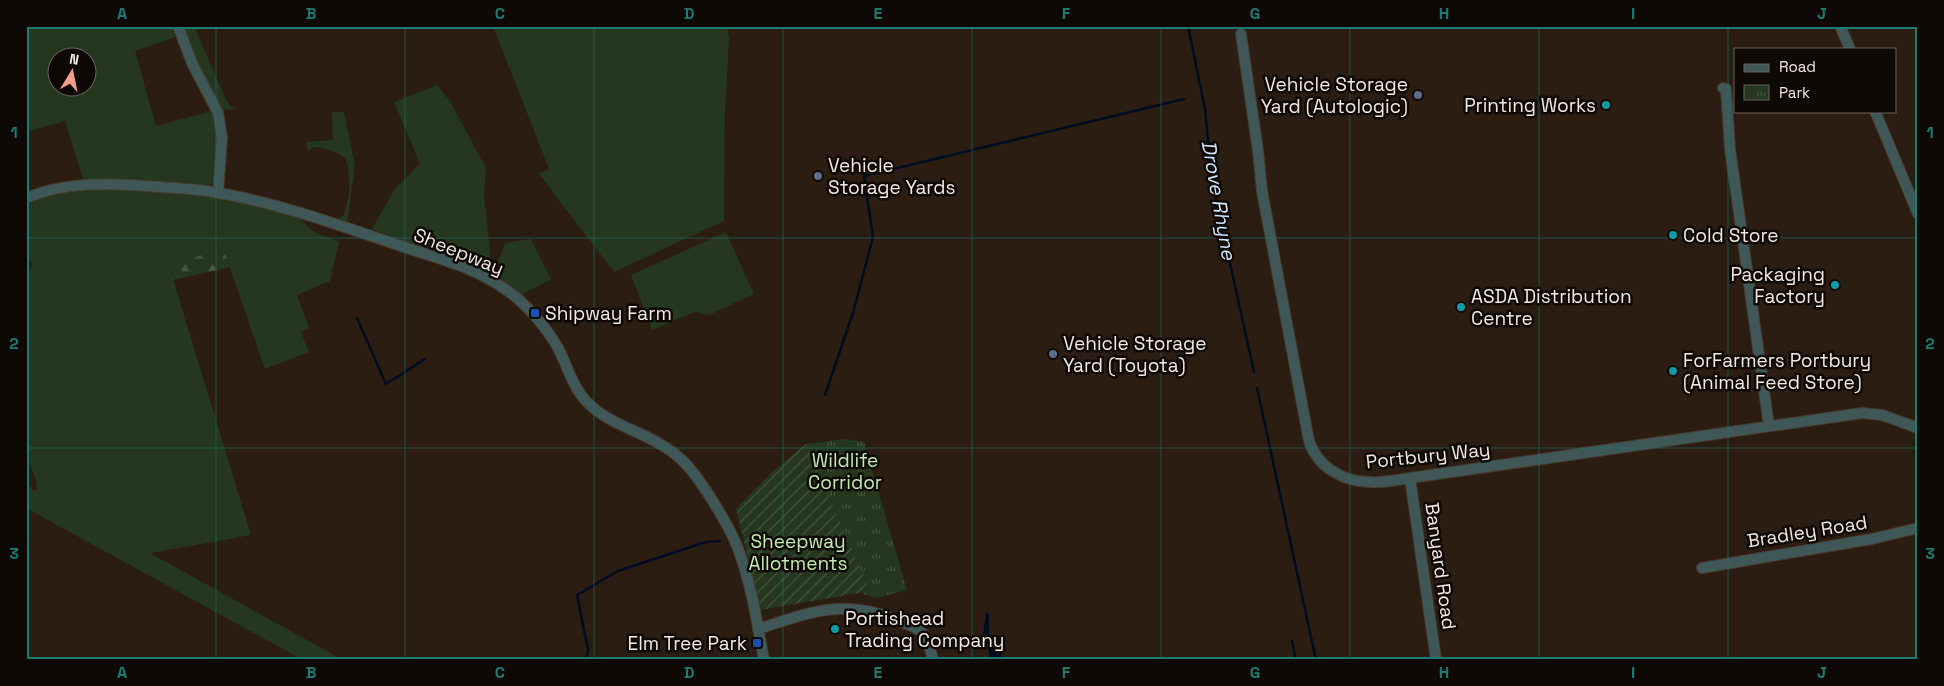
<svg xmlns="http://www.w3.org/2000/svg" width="1944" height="686" font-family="'Space Grotesk',sans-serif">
<defs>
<pattern id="forest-firs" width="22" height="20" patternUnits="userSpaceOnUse" patternTransform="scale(1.25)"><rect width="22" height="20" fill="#25371e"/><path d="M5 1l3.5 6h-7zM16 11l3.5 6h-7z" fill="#45543e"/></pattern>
<pattern id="park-tufts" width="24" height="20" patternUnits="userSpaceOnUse" patternTransform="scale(1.25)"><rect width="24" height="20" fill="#25371e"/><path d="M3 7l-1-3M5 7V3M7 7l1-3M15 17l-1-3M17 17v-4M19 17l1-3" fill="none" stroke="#45543e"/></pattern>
<pattern id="garden-furrows" width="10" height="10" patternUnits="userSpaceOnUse" patternTransform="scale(1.25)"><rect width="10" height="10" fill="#25371e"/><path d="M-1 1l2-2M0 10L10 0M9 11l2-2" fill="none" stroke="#45543e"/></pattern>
</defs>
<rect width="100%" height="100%" fill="#2b1d12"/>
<path fill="#25371e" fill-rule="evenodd" d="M 26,26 L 175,26 L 178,36 L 135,51 L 156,126 L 213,111 L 218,131 L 213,182 L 210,185 L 206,186 L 174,182 L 83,179 L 65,121 L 26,132 ZM 58,58 L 88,58 L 88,88 L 58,88 Z
M 182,26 L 194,26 L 223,93 L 230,106 L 237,109 L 220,110 L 195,61 Z
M 493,26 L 727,26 L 729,38 L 725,112 L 724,221 L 614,272 L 539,174 L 549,169 Z
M 437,85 L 450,101 L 486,168 L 484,195 L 491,259 L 488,268 L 484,271 L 372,229 L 394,190 L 420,164 L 394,102 Z
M 332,112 L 344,112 L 355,166 L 347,223 L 336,219 L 343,216 C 350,200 352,174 345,158 C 335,151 325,148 313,147 L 308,151 L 306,142 L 333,140 Z
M 86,189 L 143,190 L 213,196 L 295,214 L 313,231 L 339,242 L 330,281 L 297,295 L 309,328 L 301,332 L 309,352 L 265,369 L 224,251 L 169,266 L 251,535 L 150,553 L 343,660 L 303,660 L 26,508 L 26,486 L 31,487 L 33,490 L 37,490 L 36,480 L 26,454 L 26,273 L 33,265 L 26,255 L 26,204 L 56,193 Z
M 726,232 L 754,294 L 709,315 L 695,312 L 652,330 L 631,275 Z
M 531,239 L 551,279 L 519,296 L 493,275 L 505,243 Z"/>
<path fill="url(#forest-firs)" d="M 224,251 L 230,267 L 173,280 L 169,266 L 204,254 Z"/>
<path fill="url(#park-tufts)" d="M 845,439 L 864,442 L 907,590 L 877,598 L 863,594 L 806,444 Z"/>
<path fill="url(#garden-furrows)" d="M 806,444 L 870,591 L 761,610 L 736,509 L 771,473 Z"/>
<path fill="#000c20" d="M 986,613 L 989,614 L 989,640 L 999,639 L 1002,660 L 990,660 L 988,644 L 982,642 Z"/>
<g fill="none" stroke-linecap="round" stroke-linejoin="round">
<path stroke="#000c20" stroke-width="2.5" d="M 1188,26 L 1205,109 L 1212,182 L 1254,372
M 357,318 L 386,384 L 425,359
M 1257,388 L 1316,660
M 825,395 L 853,313 L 873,237 L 864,176 L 1184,99
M 26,533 L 29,539 L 26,541
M 1292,641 L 1296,660
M 586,660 L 588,650 L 577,595 L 618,571 L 706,542 L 720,541"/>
<g stroke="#473a2f" stroke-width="12">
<path id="minor" d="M 178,26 L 192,63 L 218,113 L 222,137 L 218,193
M 1840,26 L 1850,49
M 1241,34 L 1258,151 L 1262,191 L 1309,441 C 1318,468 1344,482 1371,482 C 1384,483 1397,480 1410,478 L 1862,413 L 1882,415 L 1918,428
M 1723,88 L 1726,89 L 1730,149 L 1769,426
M 1875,111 L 1918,214
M 26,198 C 65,182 105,183 146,186 C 170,188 195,188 219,193 C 282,204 341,226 401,246 C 436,258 475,267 505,289 C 525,302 545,326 557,346 C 567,364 572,387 587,402 C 611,427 648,432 675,454 C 689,465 699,480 709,495 C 719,511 730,528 737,546 C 751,582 757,622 764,660
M 1410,478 L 1436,660
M 1702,568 L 1872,539 L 1918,528
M 758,629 C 812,612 842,598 897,620 C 924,631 926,630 933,660"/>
</g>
<use href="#minor" stroke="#3f5857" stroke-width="10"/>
</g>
<path fill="none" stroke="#1a7c74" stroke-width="1" stroke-opacity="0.55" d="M 216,26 L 216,660M 405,26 L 405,660M 594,26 L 594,660M 783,26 L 783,660M 972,26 L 972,660M 1161,26 L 1161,660M 1350,26 L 1350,660M 1539,26 L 1539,660M 1728,26 L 1728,660M 26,238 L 1918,238M 26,448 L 1918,448"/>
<g fill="#5c6f8a" stroke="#0f0905" stroke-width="2">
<circle cx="1418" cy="95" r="5"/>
<circle cx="818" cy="176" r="5"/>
<circle cx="1053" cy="354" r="5"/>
</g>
<g fill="#0f9aa8" stroke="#0f0905" stroke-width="2">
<circle cx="1606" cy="105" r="5"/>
<circle cx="1673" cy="235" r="5"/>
<circle cx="1835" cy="285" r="5"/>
<circle cx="1461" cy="307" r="5"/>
<circle cx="1673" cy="371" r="5"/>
<circle cx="835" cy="629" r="5"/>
</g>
<g fill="#1a4fb4" stroke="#0f0905" stroke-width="2">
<rect x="530" y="308" width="10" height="10" rx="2.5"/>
<rect x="752" y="638" width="10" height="10" rx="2.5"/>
</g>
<g text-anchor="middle" stroke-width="5" stroke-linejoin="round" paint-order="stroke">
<g font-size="19" fill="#f2e9e1" stroke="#0f0905" text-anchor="start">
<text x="1408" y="91" text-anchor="end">Vehicle Storage<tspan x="1408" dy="22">Yard (Autologic)</tspan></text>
<text x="1596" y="112" text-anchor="end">Printing Works</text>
<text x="828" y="172">Vehicle<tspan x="828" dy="22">Storage Yards</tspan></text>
<text x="1683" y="242">Cold Store</text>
<text x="1825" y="281" text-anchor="end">Packaging<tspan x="1825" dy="22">Factory</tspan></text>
<text x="1471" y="303">ASDA Distribution<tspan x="1471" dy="22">Centre</tspan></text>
<text x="545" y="320">Shipway Farm</text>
<text x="1063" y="350">Vehicle Storage<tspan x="1063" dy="22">Yard (Toyota)</tspan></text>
<text x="1683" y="367">ForFarmers Portbury<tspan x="1683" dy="22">(Animal Feed Store)</tspan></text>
<text x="845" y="625">Portishead<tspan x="845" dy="22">Trading Company</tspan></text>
<text x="747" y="650" text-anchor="end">Elm Tree Park</text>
</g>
<g font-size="19" fill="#f2e9e1" stroke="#0f0905">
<text transform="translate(459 251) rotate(22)" y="7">Sheepway</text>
<text transform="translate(1428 455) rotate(-6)" y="7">Portbury Way</text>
<text transform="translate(1807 531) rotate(-9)" y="7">Bradley Road</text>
<text transform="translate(1441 566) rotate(82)" y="7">Banyard Road</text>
</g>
<g font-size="19" fill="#c0edae" stroke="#0f0905">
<text x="845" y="467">Wildlife<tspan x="845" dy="22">Corridor</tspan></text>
<text x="798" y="548">Sheepway<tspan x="798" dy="22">Allotments</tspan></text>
</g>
<g font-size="20" font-style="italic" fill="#cfe6fc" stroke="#0f0905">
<text transform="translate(1219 200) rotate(80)" y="7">Drove Rhyne</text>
</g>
</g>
<rect width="1944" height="686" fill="none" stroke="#0f0905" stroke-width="55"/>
<rect x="1734" y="48" width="162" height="65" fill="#0f0905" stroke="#6a635d"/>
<rect x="1744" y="64" width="25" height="8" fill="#3f5857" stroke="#6a635d"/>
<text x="1779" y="72" font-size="15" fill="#f2e9e1">Road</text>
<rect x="1744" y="85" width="25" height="15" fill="url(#park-tufts)" stroke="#6a635d"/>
<text x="1779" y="98" font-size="15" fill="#f2e9e1">Park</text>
<g transform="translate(72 72) rotate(10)"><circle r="24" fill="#0f0905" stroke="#6a635d"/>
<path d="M0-4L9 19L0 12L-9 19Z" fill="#f59c90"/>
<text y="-8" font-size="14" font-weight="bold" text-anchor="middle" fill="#f2e9e1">N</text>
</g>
<rect x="28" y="28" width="1888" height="630" fill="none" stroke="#1a7c74" stroke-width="2"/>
<g font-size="16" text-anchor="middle" font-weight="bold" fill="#1a7c74">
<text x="122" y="19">A</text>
<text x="311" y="19">B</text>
<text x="500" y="19">C</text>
<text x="689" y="19">D</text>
<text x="878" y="19">E</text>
<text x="1066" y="19">F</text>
<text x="1255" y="19">G</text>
<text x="1444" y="19">H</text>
<text x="1633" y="19">I</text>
<text x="1822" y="19">J</text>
<text x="14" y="138">1</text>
<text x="1930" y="138">1</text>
<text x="14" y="349">2</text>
<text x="1930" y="349">2</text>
<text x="14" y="559">3</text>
<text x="1930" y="559">3</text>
<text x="122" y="678">A</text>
<text x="311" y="678">B</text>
<text x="500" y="678">C</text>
<text x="689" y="678">D</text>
<text x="878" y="678">E</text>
<text x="1066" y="678">F</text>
<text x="1255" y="678">G</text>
<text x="1444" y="678">H</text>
<text x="1633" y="678">I</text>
<text x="1822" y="678">J</text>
</g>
</svg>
